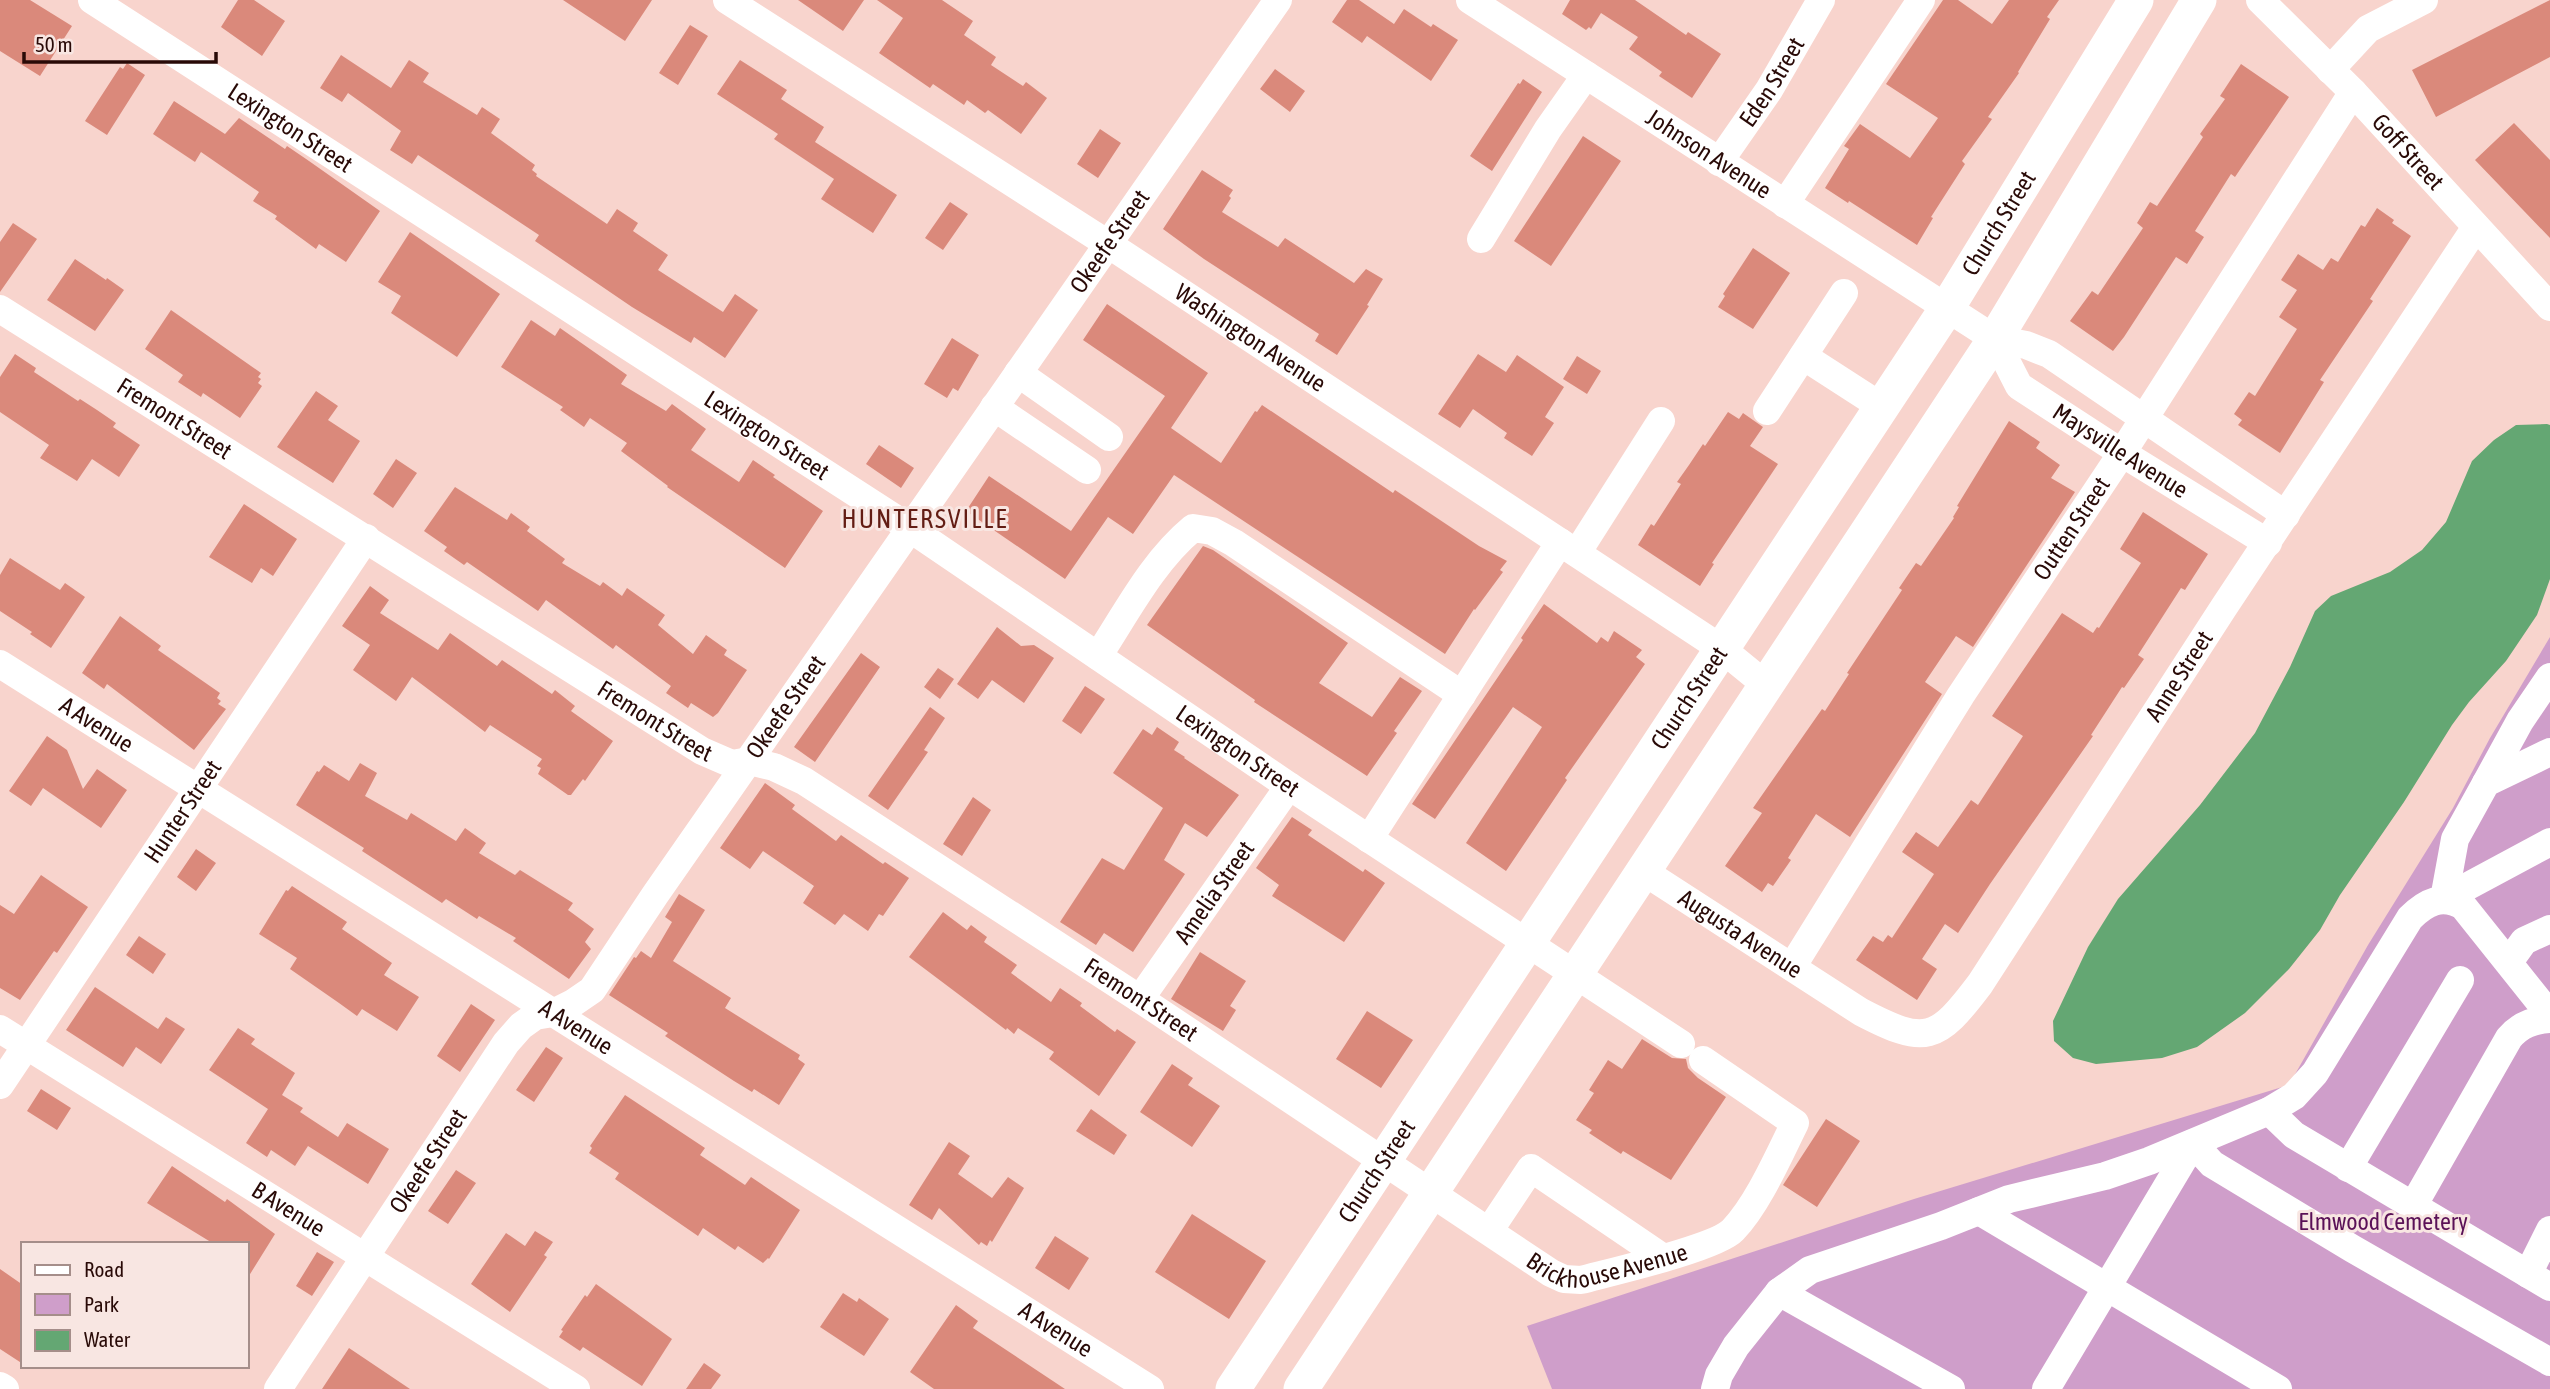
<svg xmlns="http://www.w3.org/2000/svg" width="2550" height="1389" font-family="'Asap Condensed',sans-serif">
<rect width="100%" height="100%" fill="#f8d4cd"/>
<path fill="#cf9eca" d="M 2550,637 L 2550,1389 L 1552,1389 L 1527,1326 L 1914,1199 L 2289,1085 L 2368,945 L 2453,808 L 2490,738 Z"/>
<path fill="#64a773" d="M 2547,424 L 2550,425 L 2550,579 L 2537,615 L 2506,661 L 2469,702 L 2452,725 L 2404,802 L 2340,895 L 2320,930 L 2289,969 L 2245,1013 L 2197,1047 L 2162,1058 L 2096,1064 L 2073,1058 L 2054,1041 L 2053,1021 L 2088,947 L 2118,899 L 2200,805 L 2255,733 L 2290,667 L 2315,611 L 2331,596 L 2390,572 L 2422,550 L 2446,522 L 2472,461 L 2494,440 L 2516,425 Z"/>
<path fill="#da897b" d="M 0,0 L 30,0 L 72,26 L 40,76 L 0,51 Z
M 238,0 L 254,0 L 285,21 L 262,56 L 221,27 Z
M 563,0 L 652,0 L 625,41 Z
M 798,0 L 864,0 L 843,31 Z
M 877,0 L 942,0 L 973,21 L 964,35 L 996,57 L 991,65 L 1023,86 L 1026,82 L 1047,98 L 1021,134 L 988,110 L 985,113 L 967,100 L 964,105 L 933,84 L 930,88 L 879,53 L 903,18 Z
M 1347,0 L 1359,0 L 1394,24 L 1404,9 L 1431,27 L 1433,24 L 1458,40 L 1431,81 L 1367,36 L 1362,43 L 1332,22 Z
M 1570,0 L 1635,0 L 1686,35 L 1688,32 L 1721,54 L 1692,98 L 1659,76 L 1662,72 L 1629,49 L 1638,37 L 1601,13 L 1591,29 L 1589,27 L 1586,30 L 1562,14 Z
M 1943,0 L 1958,0 L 1992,24 L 2009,0 L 2059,0 L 2047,17 L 2050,19 L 2018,72 L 2019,73 L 1988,117 L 1992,119 L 1962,161 L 1965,164 L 1931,217 L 1933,218 L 1917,245 L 1849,201 L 1848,203 L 1825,188 L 1849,149 L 1844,146 L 1860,124 L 1910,158 L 1938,118 L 1886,84 Z
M 2550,0 L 2550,57 L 2436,117 L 2412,70 Z
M 690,25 L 708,36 L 678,85 L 659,73 Z
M 341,55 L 391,88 L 409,60 L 429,73 L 423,82 L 477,115 L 482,107 L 500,119 L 491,133 L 535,165 L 532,170 L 537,174 L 536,176 L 607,224 L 617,209 L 638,223 L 633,231 L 668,255 L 658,270 L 723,312 L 735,294 L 758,310 L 725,358 L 694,337 L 691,343 L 632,307 L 535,241 L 539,235 L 418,155 L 412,164 L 390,150 L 401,131 L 348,93 L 342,102 L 320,88 Z
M 740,60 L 787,90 L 781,99 L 824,127 L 815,142 L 897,195 L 873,233 L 821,199 L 834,179 L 774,139 L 778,134 L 717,94 Z
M 127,63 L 145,75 L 107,135 L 85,121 L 120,67 L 123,69 Z
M 2241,64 L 2289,97 L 2235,177 L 2231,174 L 2195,231 L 2204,237 L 2187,264 L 2176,257 L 2124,337 L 2113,351 L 2070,321 L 2092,291 L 2098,295 L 2143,228 L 2137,223 L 2150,202 L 2157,206 L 2203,137 L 2200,134 L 2225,99 L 2220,96 Z
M 1275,69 L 1305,91 L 1290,112 L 1260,89 Z
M 1523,79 L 1542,92 L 1492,171 L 1470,156 L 1518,83 L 1520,84 Z
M 174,101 L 225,134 L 239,118 L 285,149 L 287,146 L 309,161 L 380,211 L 346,262 L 319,244 L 316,249 L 275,219 L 277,216 L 253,201 L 259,192 L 201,152 L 195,162 L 153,134 Z
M 2514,123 L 2550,160 L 2550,238 L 2475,160 Z
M 1100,129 L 1121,143 L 1098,178 L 1077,164 Z
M 1583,136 L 1621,161 L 1551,266 L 1514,241 Z
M 1202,170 L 1233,190 L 1229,196 L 1231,198 L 1222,212 L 1278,247 L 1285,238 L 1354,283 L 1366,269 L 1383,279 L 1367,305 L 1369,306 L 1337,355 L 1315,341 L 1319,334 L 1204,259 L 1163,229 Z
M 950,202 L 968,214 L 943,250 L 925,238 Z
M 2377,208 L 2394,220 L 2392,223 L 2411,236 L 2370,299 L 2373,301 L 2320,380 L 2324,382 L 2280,453 L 2238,425 L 2242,420 L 2234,414 L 2249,392 L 2255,396 L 2297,329 L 2279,317 L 2297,290 L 2281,280 L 2298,254 L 2323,270 L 2331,258 L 2338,262 L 2361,225 L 2365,227 Z
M 13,223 L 37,239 L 0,292 L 0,242 Z
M 410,232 L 500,294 L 457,357 L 391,313 L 401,296 L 378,282 Z
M 1753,248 L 1790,273 L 1753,329 L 1718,307 L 1725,296 L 1723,294 Z
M 75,259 L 106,280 L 107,278 L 124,290 L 95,331 L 47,300 Z
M 1107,304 L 1208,373 L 1171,428 L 1221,463 L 1255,411 L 1257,412 L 1262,405 L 1393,493 L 1395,490 L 1479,546 L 1507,561 L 1500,570 L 1503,572 L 1475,610 L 1474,609 L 1445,654 L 1174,475 L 1133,534 L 1108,517 L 1065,579 L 966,511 L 989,476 L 1071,531 L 1165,396 L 1083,340 Z
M 171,310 L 261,373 L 258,377 L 261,379 L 258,383 L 262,386 L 240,418 L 203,393 L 201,397 L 178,382 L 183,375 L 145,349 Z
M 531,320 L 555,336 L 560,328 L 627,375 L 621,384 L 666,411 L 672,404 L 706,429 L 691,450 L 739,482 L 753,460 L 775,475 L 773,477 L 823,511 L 785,568 L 667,487 L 668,486 L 621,451 L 627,443 L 590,418 L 584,427 L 560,410 L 563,407 L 501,367 Z
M 952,338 L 979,355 L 958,391 L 953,388 L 947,398 L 924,384 Z
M 15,354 L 36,368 L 34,372 L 78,401 L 80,399 L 97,410 L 116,423 L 113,427 L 140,445 L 119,477 L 92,459 L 77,481 L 40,458 L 49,445 L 0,412 L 0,377 Z
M 1478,354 L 1506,372 L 1517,355 L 1564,387 L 1545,417 L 1554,423 L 1532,456 L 1504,438 L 1507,433 L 1473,409 L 1460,428 L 1438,414 Z
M 1577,356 L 1601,371 L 1587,394 L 1563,379 Z
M 316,391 L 338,406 L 328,420 L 360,441 L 333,483 L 277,447 Z
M 1728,412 L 1739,419 L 1743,413 L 1763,427 L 1750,446 L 1778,464 L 1712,563 L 1714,564 L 1700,586 L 1638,545 L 1651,524 L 1654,526 L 1681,484 L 1677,482 L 1689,465 L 1703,444 L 1705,446 Z
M 2009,421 L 2040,442 L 2036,448 L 2060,465 L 2051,478 L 2075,492 L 1973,647 L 1956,636 L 1925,682 L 1942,694 L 1850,837 L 1816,814 L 1788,858 L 1791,860 L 1773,886 L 1768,883 L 1762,892 L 1725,866 L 1762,813 L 1753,808 L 1822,709 L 1825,711 L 1849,674 L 1847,673 L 1902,590 L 1899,588 L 1916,563 L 1921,566 L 1954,518 L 1953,517 L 1959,507 L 1957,506 Z
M 879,445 L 914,468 L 901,488 L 866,464 Z
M 396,459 L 417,473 L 393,508 L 373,494 Z
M 455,487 L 507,520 L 511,513 L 530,527 L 527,531 L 565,559 L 562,563 L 600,586 L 603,582 L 622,596 L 627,588 L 665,615 L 658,625 L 693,654 L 706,635 L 727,650 L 724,655 L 747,670 L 718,713 L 713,717 L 691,703 L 688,708 L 666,693 L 671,686 L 616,645 L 613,649 L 546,600 L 538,611 L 467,562 L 464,565 L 444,551 L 447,547 L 424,531 Z
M 244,504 L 297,539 L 273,576 L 261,568 L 252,583 L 209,557 Z
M 2143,512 L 2208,554 L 2185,590 L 2181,588 L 2138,655 L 2144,659 L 2124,688 L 2122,687 L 2091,735 L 2093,736 L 1990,884 L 1958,933 L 1945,924 L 1922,959 L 1937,969 L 1917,1000 L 1856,960 L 1873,936 L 1883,942 L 1888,935 L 1892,938 L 1934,874 L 1902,852 L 1916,832 L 1938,847 L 1971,800 L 1978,805 L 2023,736 L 1992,716 L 2062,613 L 2093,633 L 2097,627 L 2099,628 L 2141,563 L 2120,549 Z
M 1203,546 L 1213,550 L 1348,643 L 1319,683 L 1372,717 L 1400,677 L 1422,691 L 1394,731 L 1397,733 L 1367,776 L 1254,702 L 1255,700 L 1147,625 Z
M 10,558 L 60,590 L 65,583 L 85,597 L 51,648 L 30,634 L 32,632 L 0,611 L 0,575 Z
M 370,586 L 389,600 L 380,613 L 438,650 L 450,633 L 497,666 L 502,660 L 552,694 L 555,690 L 575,706 L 571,711 L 613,741 L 585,781 L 583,779 L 571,795 L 568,795 L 538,774 L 541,768 L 537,766 L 542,759 L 490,725 L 485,732 L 412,677 L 396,701 L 353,670 L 370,645 L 342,626 Z
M 1544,604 L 1597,643 L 1601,637 L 1608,642 L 1614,631 L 1642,650 L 1636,657 L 1645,664 L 1565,778 L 1567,780 L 1506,871 L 1466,843 L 1542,727 L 1513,707 L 1435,819 L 1412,804 L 1523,640 L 1521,638 Z
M 120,616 L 161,646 L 158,650 L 220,693 L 217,698 L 221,701 L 218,704 L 226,709 L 194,750 L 107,684 L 104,689 L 82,673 Z
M 997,627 L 1021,646 L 1034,645 L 1054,658 L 1024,703 L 992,680 L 978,699 L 957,684 Z
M 861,653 L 880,667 L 815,762 L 794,747 Z
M 938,668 L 954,679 L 940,699 L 924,687 Z
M 1085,686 L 1105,699 L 1081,734 L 1062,721 Z
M 930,707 L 945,718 L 924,750 L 928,752 L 888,810 L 868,796 Z
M 1157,727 L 1179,742 L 1174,750 L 1185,757 L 1184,758 L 1239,795 L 1207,837 L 1185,823 L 1164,860 L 1185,874 L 1133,952 L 1104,933 L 1096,945 L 1060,922 L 1102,858 L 1124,870 L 1163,808 L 1113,773 L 1143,729 L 1152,735 Z
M 47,736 L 67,750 L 83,789 L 97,769 L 127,790 L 101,828 L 43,788 L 31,806 L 9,791 Z
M 360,763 L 377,773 L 365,796 L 407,820 L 411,813 L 456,841 L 465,828 L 486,843 L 479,853 L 515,875 L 520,870 L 573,903 L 568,910 L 594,929 L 585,942 L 591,949 L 569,979 L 513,941 L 516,938 L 479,916 L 477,919 L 446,899 L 442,903 L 362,851 L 364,848 L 296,805 L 317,771 L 319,772 L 324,765 L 349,781 Z
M 765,783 L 795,805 L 792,809 L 836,841 L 841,835 L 883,864 L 885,862 L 909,878 L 883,916 L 879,914 L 868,931 L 844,914 L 835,925 L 803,903 L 814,886 L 763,851 L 750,869 L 720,848 Z
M 973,797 L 991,810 L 962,856 L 943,844 Z
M 1292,817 L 1312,830 L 1308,835 L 1363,872 L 1365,869 L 1385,883 L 1344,942 L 1272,896 L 1279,885 L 1256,868 Z
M 196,849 L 216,863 L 196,891 L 177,877 Z
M 41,875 L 88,907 L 57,953 L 54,951 L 20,1000 L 0,988 L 0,905 L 14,914 Z
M 292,886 L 347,922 L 342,929 L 392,963 L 384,975 L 419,997 L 397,1031 L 362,1009 L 357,1016 L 339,1003 L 290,969 L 297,958 L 259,934 L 286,890 L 288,891 Z
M 679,894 L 705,910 L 673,961 L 731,998 L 725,1008 L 800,1055 L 798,1059 L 805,1064 L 779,1105 L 754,1089 L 752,1092 L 734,1081 L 665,1036 L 668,1033 L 609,995 L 634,957 L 636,958 L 641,951 L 651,958 L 672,922 L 665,917 Z
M 943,912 L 967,930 L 971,925 L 987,937 L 984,942 L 1017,965 L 1011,973 L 1051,1002 L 1060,988 L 1082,1003 L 1080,1006 L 1115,1032 L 1117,1029 L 1136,1042 L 1099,1096 L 1049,1059 L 1054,1052 L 1018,1028 L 1014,1034 L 1007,1028 L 1006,1030 L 909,957 Z
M 139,936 L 166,954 L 153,974 L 126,955 Z
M 1200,952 L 1246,981 L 1230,1006 L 1236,1010 L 1223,1031 L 1171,999 Z
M 95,987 L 158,1029 L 166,1017 L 185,1029 L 161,1064 L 136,1047 L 123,1067 L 66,1030 Z
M 471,1004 L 495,1020 L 460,1072 L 437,1056 Z
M 1367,1011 L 1413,1040 L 1381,1088 L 1336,1059 Z
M 238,1028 L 255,1039 L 251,1044 L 295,1073 L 282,1095 L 303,1108 L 300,1112 L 338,1137 L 347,1123 L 389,1149 L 368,1184 L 308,1146 L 295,1166 L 271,1150 L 267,1157 L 246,1143 L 268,1109 L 209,1070 Z
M 1642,1039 L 1672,1058 L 1686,1059 L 1688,1068 L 1698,1078 L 1726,1097 L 1671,1180 L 1623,1151 L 1621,1154 L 1589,1133 L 1592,1130 L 1576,1120 L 1594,1093 L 1589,1090 L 1608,1060 L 1622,1069 Z
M 546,1047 L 563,1058 L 534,1102 L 516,1090 Z
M 1172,1064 L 1193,1078 L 1188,1085 L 1220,1106 L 1192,1147 L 1140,1112 Z
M 41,1089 L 71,1108 L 57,1130 L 27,1111 Z
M 625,1095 L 705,1148 L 700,1155 L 745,1185 L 751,1177 L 800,1210 L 769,1259 L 768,1258 L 763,1263 L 738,1246 L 735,1250 L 703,1228 L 698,1236 L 615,1179 L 619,1173 L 589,1153 L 592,1148 L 590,1146 Z
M 1091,1109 L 1127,1135 L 1114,1155 L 1076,1131 Z
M 1826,1119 L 1860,1141 L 1817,1207 L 1783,1185 Z
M 949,1142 L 970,1156 L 958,1174 L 992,1198 L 1008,1177 L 1024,1188 L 992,1242 L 990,1240 L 987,1246 L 981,1242 L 979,1245 L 939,1208 L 932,1220 L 909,1205 Z
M 172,1166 L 225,1202 L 227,1199 L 275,1234 L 247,1279 L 247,1244 L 214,1244 L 147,1203 Z
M 456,1170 L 476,1183 L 448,1224 L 428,1211 Z
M 1192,1214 L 1266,1261 L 1229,1319 L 1155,1272 Z
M 535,1231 L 553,1242 L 544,1255 L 547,1257 L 510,1312 L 471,1284 L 506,1233 L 525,1246 Z
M 1055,1236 L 1089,1258 L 1069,1290 L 1035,1268 Z
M 317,1252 L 334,1262 L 312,1296 L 296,1286 Z
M 0,1269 L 23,1285 L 23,1364 L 0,1349 Z
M 596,1284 L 672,1339 L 642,1386 L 583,1347 L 580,1351 L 559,1337 L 563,1331 L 561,1330 L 585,1295 L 587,1297 Z
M 843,1293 L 857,1302 L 859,1298 L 889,1319 L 864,1356 L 820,1327 Z
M 956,1305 L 978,1321 L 973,1328 L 1065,1389 L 934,1389 L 910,1372 Z
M 349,1348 L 410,1389 L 322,1389 Z
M 704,1363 L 721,1375 L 711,1389 L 686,1389 Z"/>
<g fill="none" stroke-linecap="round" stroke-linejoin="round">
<g stroke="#fff" stroke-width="28">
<path id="s1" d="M 92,0 L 896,519 L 1289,786 L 1681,1044"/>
<path id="s2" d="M 727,0 L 1108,244 L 1722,649 L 1766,685"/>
<path id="s3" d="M 1470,0 L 1995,339 L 2026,345 L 2049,354 L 2286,515"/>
<path id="s4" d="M 2260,0 L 2353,92 L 2550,307"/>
<path d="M 2330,70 L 2368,29 L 2424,0"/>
<path id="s5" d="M 1719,162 L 1769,90 L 1821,0"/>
<path d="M 1785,204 L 1921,0"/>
<path d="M 1481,239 L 1548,129 L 1586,75"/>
<path id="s6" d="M 0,309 L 702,751 L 732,764 L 749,761 L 774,767 L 804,781 L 1140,999 L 1551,1273 L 1564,1279 L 1581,1280 C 1611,1272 1716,1248 1733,1230 C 1758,1204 1779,1155 1795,1123 L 1703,1060"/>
<path id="s7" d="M 1995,339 L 2019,386 L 2122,453 L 2268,543"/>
<path d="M 1803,356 L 1882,407"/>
<path d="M 1018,373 L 1109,437"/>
<path d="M 994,407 L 1087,470"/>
<path d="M 1767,411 L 1844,293"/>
<path d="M 1577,553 L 1661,421"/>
<path d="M 1098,656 C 1127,612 1152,562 1193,528 L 1212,531 L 1234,543 L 1462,695"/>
<path id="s8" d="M 0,664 L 1150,1389"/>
<path d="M 2486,783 L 2520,721 L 2550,677"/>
<path d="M 1369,839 L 1560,542"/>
<path id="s9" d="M 1643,871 L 1861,1012 C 1926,1046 1937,1041 1980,984 L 2224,607 L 2476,227"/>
<path d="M 2444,899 L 2455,839 L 2486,783 L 2550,752"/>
<path d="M 2444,899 L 2550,842"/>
<path d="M 2509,962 L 2524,941 L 2550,929"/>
<path id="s10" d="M 1792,967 L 1961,695 L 2122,453 L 2353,92"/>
<path id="s11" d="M 1140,999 L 1289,786"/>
<path id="s12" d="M 0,1029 L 576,1389"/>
<path id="s13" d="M 0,1085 L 366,538"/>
<path d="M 2269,1111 L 2294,1135 L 2550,1287"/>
<path d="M 2348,1168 L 2460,980"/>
<path d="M 2413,1206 L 2509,1038 C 2520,1025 2533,1020 2550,1019"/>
<path d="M 1979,1211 L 2278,1389"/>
<path d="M 1489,1231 L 1531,1168 L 1662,1257"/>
<path d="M 2528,1274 L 2550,1230"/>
<path d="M 1779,1292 L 1951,1389"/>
<path d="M 0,1386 L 5,1389"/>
<path id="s14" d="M 278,1389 L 506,1043 L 521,1026 L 535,1016 L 553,1013 L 573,1003 L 592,990 L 655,895 L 1278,0"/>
<path d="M 1715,1389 L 1719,1375 L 1736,1346 L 1779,1292 L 1810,1270 L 1941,1226 L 2009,1199 L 2105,1176 L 2149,1161 L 2269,1111 L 2294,1096 L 2315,1073 L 2410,918 C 2426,902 2442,894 2463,906 L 2550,1015"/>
<path d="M 2046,1389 L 2193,1143 L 2212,1164 L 2353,1249 L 2550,1362"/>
</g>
<g stroke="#fff" stroke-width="35">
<path id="s15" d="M 1233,1389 L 1947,308 L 2136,0"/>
<path d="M 1301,1389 L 1995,339 L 2199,0"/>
</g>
</g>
<g text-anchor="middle" stroke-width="6" stroke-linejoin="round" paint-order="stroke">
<g font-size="24" fill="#290a07" stroke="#f8e6e2">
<text dy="8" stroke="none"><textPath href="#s5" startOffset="96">Eden Street</textPath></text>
<text dy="8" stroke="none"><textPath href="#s1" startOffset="236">Lexington Street</textPath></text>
<text dy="8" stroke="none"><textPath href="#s4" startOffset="212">Goff Street</textPath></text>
<text dy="8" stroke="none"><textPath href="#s3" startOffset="284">Johnson Avenue</textPath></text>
<text dy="8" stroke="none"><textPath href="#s15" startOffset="1395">Church Street</textPath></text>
<text dy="8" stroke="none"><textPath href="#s14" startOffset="1428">Okeefe Street</textPath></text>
<text dy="8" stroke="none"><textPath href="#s2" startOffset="623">Washington Avenue</textPath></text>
<text dy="8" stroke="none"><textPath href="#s6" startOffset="206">Fremont Street</textPath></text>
<text dy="8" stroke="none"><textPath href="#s1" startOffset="803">Lexington Street</textPath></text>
<text dy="8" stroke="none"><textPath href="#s7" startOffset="173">Maysville Avenue</textPath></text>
<text dy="8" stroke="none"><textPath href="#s10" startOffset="520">Outten Street</textPath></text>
<text dy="8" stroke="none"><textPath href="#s9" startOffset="770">Anne Street</textPath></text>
<text dy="8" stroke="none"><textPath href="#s15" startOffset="828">Church Street</textPath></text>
<text dy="8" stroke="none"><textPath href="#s14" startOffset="861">Okeefe Street</textPath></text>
<text dy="8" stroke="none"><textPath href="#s6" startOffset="774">Fremont Street</textPath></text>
<text dy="8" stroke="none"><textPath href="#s8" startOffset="114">A Avenue</textPath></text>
<text dy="8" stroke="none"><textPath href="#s1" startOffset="1370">Lexington Street</textPath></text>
<text dy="8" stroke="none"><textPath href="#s13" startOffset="329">Hunter Street</textPath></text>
<text dy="8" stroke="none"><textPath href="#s11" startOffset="130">Amelia Street</textPath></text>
<text dy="8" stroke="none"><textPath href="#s9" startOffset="116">Augusta Avenue</textPath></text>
<text dy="8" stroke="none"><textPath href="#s6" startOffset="1340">Fremont Street</textPath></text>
<text dy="8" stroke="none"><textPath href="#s8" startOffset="681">A Avenue</textPath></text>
<text dy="8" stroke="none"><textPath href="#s14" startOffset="273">Okeefe Street</textPath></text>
<text dy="8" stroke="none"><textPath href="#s15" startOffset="261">Church Street</textPath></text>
<text dy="8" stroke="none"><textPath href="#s12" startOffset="340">B Avenue</textPath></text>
<text dy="8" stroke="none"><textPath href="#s6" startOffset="1890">Brickhouse Avenue</textPath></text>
<text dy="8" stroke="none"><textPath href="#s8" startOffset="1248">A Avenue</textPath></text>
</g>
<g font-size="24" fill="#5a1157" stroke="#f8e6e2">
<text x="2383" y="1230">Elmwood Cemetery</text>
</g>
<g font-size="26" letter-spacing="2" fill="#631d14" stroke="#f8e6e2">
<text x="925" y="528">HUNTERSVILLE</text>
</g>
</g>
<rect x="21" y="1242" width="228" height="126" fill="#f8e6e2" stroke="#a58e8a" stroke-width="2"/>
<rect x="35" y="1265" width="35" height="10" fill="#ffffff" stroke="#a58e8a" stroke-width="2"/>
<text x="84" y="1277" font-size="21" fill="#290a07">Road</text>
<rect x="35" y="1294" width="35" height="21" fill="#cf9eca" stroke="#a58e8a" stroke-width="2"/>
<text x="84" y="1312" font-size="21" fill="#290a07">Park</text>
<rect x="35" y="1330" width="35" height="21" fill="#64a773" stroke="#a58e8a" stroke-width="2"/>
<text x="84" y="1347" font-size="21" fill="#290a07">Water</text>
<path d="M24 52v10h192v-10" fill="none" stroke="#290a07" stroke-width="3.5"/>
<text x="35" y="52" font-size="21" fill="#290a07" stroke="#f8e6e2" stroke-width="5" paint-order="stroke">50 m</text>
</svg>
